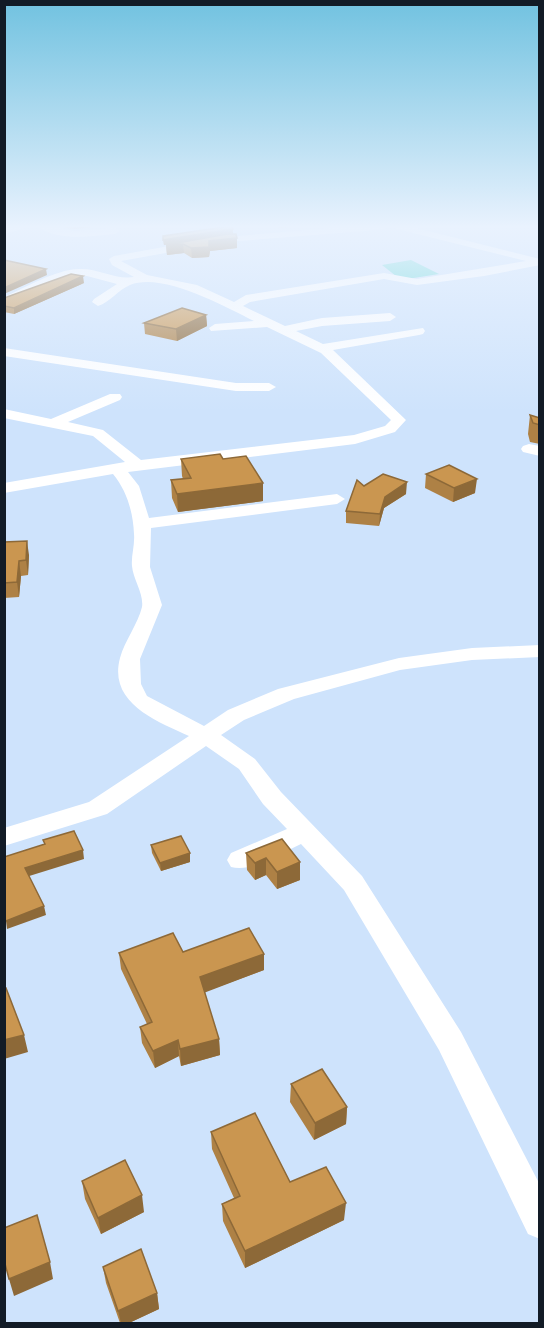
<svg xmlns="http://www.w3.org/2000/svg" width="544" height="1328" font-family="'IBM Plex Sans',sans-serif">
<rect width="100%" height="100%" fill="#cee3fc"/>
<path fill="#5ed6d3" d="M 411,260 L 439,274 L 401,280 L 382,265 Z"/>
<g fill="none" stroke-linecap="round" stroke-linejoin="round">
<path fill="#fff" fill-rule="evenodd" d="M 15,226 L 33,226 L 4,234 L 4,228 Z
M 37,226 L 51,226 L 74,231 L 115,228 L 120,231 L 115,234 C 91,236 58,242 37,226 Z
M 356,226 L 389,226 L 384,229 L 364,231 L 227,242 L 121,261 L 147,275 L 197,285 L 234,302 L 246,295 L 384,273 L 417,279 L 526,261 L 393,228 L 392,226 L 408,226 L 540,259 L 540,265 L 484,276 L 417,285 L 384,279 L 250,302 L 243,306 L 285,326 L 322,318 L 390,313 L 396,317 L 390,321 L 322,326 L 296,331 L 323,344 L 423,328 L 425,331 L 423,334 L 419,335 L 333,350 L 406,420 L 395,432 L 355,444 L 128,472 L 139,486 L 149,518 L 337,494 L 345,499 L 337,504 L 151,528 L 150,567 L 162,605 L 140,659 L 141,684 L 147,696 L 204,726 L 228,710 L 278,689 L 399,658 L 472,648 L 540,645 L 540,657 L 472,660 L 400,670 L 294,699 L 244,720 L 221,735 L 255,759 L 281,792 L 362,876 L 461,1032 L 540,1185 L 540,1239 L 528,1234 L 439,1050 L 344,890 L 301,844 C 281,853 252,873 231,867 L 227,860 L 231,853 L 287,829 L 263,804 L 239,769 L 206,746 L 107,814 L 4,846 L 4,828 L 89,802 L 189,736 C 156,721 108,703 120,658 C 125,640 138,624 142,607 C 144,594 133,579 132,566 C 131,556 135,545 134,534 C 133,512 127,491 113,474 L 4,493 L 4,483 L 125,462 L 93,436 L 4,418 L 4,409 L 51,419 L 110,394 L 120,394 L 122,397 L 120,400 L 68,422 L 103,430 L 141,460 L 354,435 L 385,426 L 391,420 L 321,353 L 267,327 L 211,331 L 209,328 L 215,324 L 254,321 C 223,306 163,272 130,285 C 118,290 110,302 98,306 L 92,302 L 94,299 L 117,284 L 87,276 L 75,276 L 4,304 L 4,297 C 27,287 54,270 79,269 C 98,268 115,280 134,277 L 112,265 L 109,259 L 114,256 L 213,238 Z
M 4,348 L 236,383 L 269,383 L 276,387 L 269,391 L 236,391 L 4,356 Z
M 529,444 L 540,446 L 540,456 L 523,452 L 521,449 L 523,446 Z"/>
</g>
<path fill="#ae8145" d="M 57,226 L 93,226 L 93,227 L 74,229 Z
M 278,226 L 319,226 L 278,228 Z
M 233,229 L 233,234 L 237,248 L 210,251 L 209,257 L 192,258 L 184,253 L 167,255 L 166,245 L 203,239 L 164,245 L 163,236 Z
M 84,283 L 14,314 L 4,312 L 4,298 Z
M 206,315 L 207,326 L 177,341 L 145,334 L 144,323 Z
M 530,415 L 540,418 L 540,444 L 530,442 L 528,434 Z
M 181,459 L 223,459 L 263,501 L 178,512 L 172,498 L 171,480 L 183,479 L 182,476 Z
M 426,474 L 475,493 L 453,502 L 425,488 Z
M 364,486 L 406,494 L 384,508 L 379,526 L 346,523 L 346,511 Z
M 4,542 L 29,555 L 28,575 L 21,576 L 19,597 L 4,598 Z
M 151,845 L 190,862 L 161,871 L 152,853 Z
M 246,853 L 300,862 L 300,880 L 277,889 L 266,875 L 255,880 L 247,870 Z
M 183,952 L 264,954 L 264,970 L 204,992 L 219,1039 L 220,1055 L 181,1066 L 179,1056 L 155,1068 L 142,1043 L 140,1027 L 147,1024 L 121,969 L 119,953 Z
M 291,1084 L 347,1107 L 346,1124 L 314,1140 L 290,1102 Z
M 211,1132 L 290,1182 L 344,1220 L 245,1268 L 223,1221 L 222,1204 L 234,1198 L 212,1149 Z
M 82,1181 L 144,1212 L 101,1234 L 85,1199 Z
M 103,1267 L 157,1293 L 159,1309 L 129,1323 L 120,1323 L 106,1283 Z"/>
<path fill="#8d6938" d="M 74,226 L 93,226 L 93,227 L 74,229 Z
M 233,229 L 233,234 L 164,245 L 163,240 Z
M 237,238 L 237,248 L 210,251 L 209,257 L 192,258 L 191,248 L 209,241 Z
M 183,244 L 184,253 L 167,255 L 166,245 Z
M 46,269 L 47,275 L 4,294 L 4,288 Z
M 83,276 L 84,283 L 14,314 L 14,308 Z
M 206,315 L 207,326 L 177,341 L 176,329 Z
M 477,479 L 475,493 L 453,502 L 454,488 Z
M 407,482 L 406,494 L 384,508 L 379,526 L 380,514 L 385,497 Z
M 263,483 L 263,501 L 178,512 L 177,494 Z
M 27,541 L 29,555 L 28,575 L 26,560 Z
M 19,561 L 21,576 L 19,597 L 17,582 Z
M 83,850 L 84,859 L 26,877 L 25,868 Z
M 190,853 L 190,862 L 161,871 L 160,863 Z
M 266,858 L 266,875 L 255,880 L 255,863 Z
M 300,862 L 300,880 L 277,889 L 277,872 Z
M 44,906 L 46,915 L 7,929 L 6,921 Z
M 264,954 L 264,970 L 201,994 L 200,977 Z
M 24,1035 L 28,1052 L 4,1059 L 4,1040 Z
M 219,1039 L 220,1055 L 181,1066 L 180,1049 Z
M 178,1040 L 179,1056 L 155,1068 L 153,1051 Z
M 347,1107 L 346,1124 L 314,1140 L 315,1123 Z
M 142,1195 L 144,1212 L 101,1234 L 98,1218 Z
M 346,1203 L 344,1220 L 245,1268 L 245,1251 Z
M 50,1262 L 53,1279 L 14,1296 L 9,1279 Z
M 157,1293 L 159,1309 L 129,1323 L 121,1323 L 118,1311 Z"/>
<path fill="#ca9650" stroke="#8d6938" stroke-width="1.5" d="M 230,226 L 232,226 L 233,229 L 163,240 L 163,236 Z
M 227,234 L 236,234 L 237,238 L 209,241 L 209,247 L 191,248 L 183,244 L 166,245 Z
M 4,260 L 46,269 L 4,288 Z
M 71,274 L 83,276 L 14,308 L 4,306 L 4,298 Z
M 182,308 L 206,315 L 176,329 L 144,323 Z
M 530,415 L 540,418 L 540,425 L 533,423 Z
M 220,454 L 223,459 L 246,456 L 263,483 L 177,494 L 171,480 L 191,478 L 181,459 Z
M 449,465 L 477,479 L 454,488 L 426,474 Z
M 383,474 L 407,482 L 385,497 L 380,514 L 346,511 L 357,480 L 364,486 Z
M 27,541 L 26,560 L 19,561 L 17,582 L 4,583 L 4,542 Z
M 74,831 L 83,850 L 25,868 L 44,906 L 6,921 L 4,918 L 4,857 L 45,844 L 43,840 Z
M 181,836 L 190,853 L 160,863 L 151,845 Z
M 282,839 L 300,862 L 277,872 L 266,858 L 255,863 L 246,853 Z
M 249,928 L 264,954 L 200,977 L 219,1039 L 180,1049 L 178,1040 L 153,1051 L 140,1027 L 152,1022 L 119,953 L 173,933 L 183,952 Z
M 6,988 L 24,1035 L 4,1040 L 4,989 Z
M 322,1069 L 347,1107 L 315,1123 L 291,1084 Z
M 255,1113 L 290,1182 L 326,1167 L 346,1203 L 245,1251 L 222,1204 L 240,1196 L 211,1132 Z
M 125,1160 L 142,1195 L 98,1218 L 82,1181 Z
M 37,1215 L 50,1262 L 9,1279 L 4,1260 L 4,1228 Z
M 141,1249 L 157,1293 L 118,1311 L 103,1267 Z"/>
<linearGradient id="sky" x2="0" y2="1"><stop stop-color="#71c2e0"/><stop offset="0.55" stop-color="#e9f2fe"/><stop offset="1" stop-color="#e9f2fe" stop-opacity="0"/></linearGradient>
<rect width="544" height="412" fill="url(#sky)"/>
<rect width="544" height="1328" fill="none" stroke="#121b26" stroke-width="12"/>
</svg>
